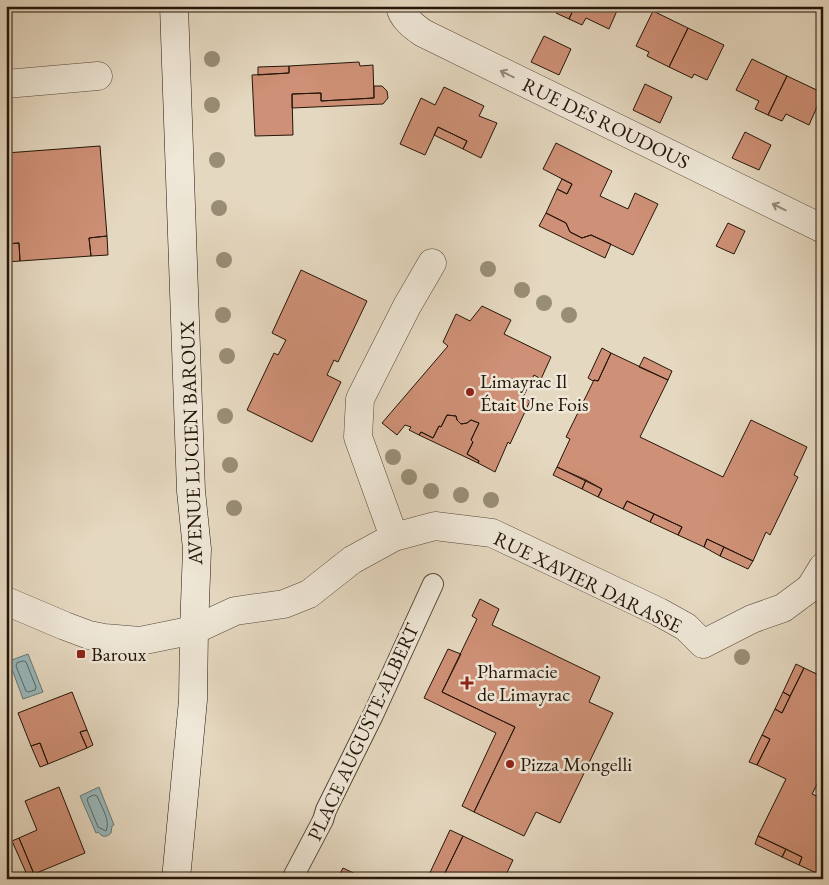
<svg xmlns="http://www.w3.org/2000/svg" width="829" height="885" font-family="'EB Garamond',serif">
<rect width="100%" height="100%" fill="#e5d8c0"/>
<filter id="stains"><feTurbulence type="fractalNoise" baseFrequency=".004" numOctaves="4"/><feColorMatrix values="0 0 0 0 .2 0 0 0 0 .09 0 0 0 0 .02 0 0 0 .5 -.17"/></filter>
<radialGradient id="worn" r=".72"><stop offset=".6" stop-color="#630" stop-opacity="0"/><stop offset="1" stop-color="#630" stop-opacity=".3"/></radialGradient>
<path fill="#99b8bc" stroke="#6a7774" d="M 28,654 L 43,692 L 23,699 L 9,661 Z
M 99,787 L 114,825 L 112,826 L 111,833 C 106,838 102,837 98,832 L 96,833 L 80,796 Z"/>
<g fill="none" stroke-linecap="round" stroke-linejoin="round">
<path stroke="#5e6662" stroke-width="1" d="M 24,661 L 26,662 L 36,687 L 35,690 L 28,692 L 26,691 L 16,666 L 17,663 Z
M 94,795 L 97,796 C 101,806 111,821 106,831 L 98,827 L 87,800 L 88,798 Z"/>
</g>
<path fill="#ce9076" stroke="#241509" d="M 251,6 L 287,6 L 287,8 L 251,9 Z
M 559,6 L 575,6 L 569,19 L 556,13 Z
M 575,6 L 619,6 L 609,29 L 586,18 L 582,25 L 569,19 Z
M 653,11 L 688,28 L 669,67 L 647,56 L 649,52 L 636,46 Z
M 688,28 L 724,45 L 707,80 L 694,74 L 692,78 L 669,67 Z
M 544,36 L 571,49 L 559,75 L 531,62 Z
M 752,59 L 787,76 L 768,115 L 755,109 L 759,101 L 736,90 Z
M 359,62 L 360,66 L 373,65 L 374,98 L 321,101 L 321,93 L 292,94 L 293,135 L 255,136 L 252,75 L 289,73 L 289,66 Z
M 289,66 L 289,73 L 258,75 L 258,67 Z
M 787,76 L 823,93 L 809,125 L 786,114 L 782,121 L 768,115 Z
M 645,84 L 672,97 L 660,123 L 633,110 Z
M 374,86 L 382,86 L 387,91 L 388,98 L 383,104 L 292,108 L 292,94 L 321,93 L 321,101 L 374,98 Z
M 444,87 L 484,106 L 479,116 L 497,123 L 481,158 L 463,149 L 467,141 L 438,127 L 425,155 L 400,144 L 421,98 L 435,105 Z
M 438,127 L 467,141 L 463,149 L 434,135 Z
M 745,132 L 771,145 L 759,170 L 732,158 Z
M 556,143 L 612,171 L 600,196 L 628,209 L 635,193 L 658,204 L 633,255 L 591,235 L 582,238 L 570,232 L 566,223 L 546,213 L 557,189 L 567,194 L 572,184 L 543,169 Z
M 100,146 L 107,236 L 89,238 L 91,256 L 20,261 L 19,243 L 6,244 L 6,153 Z
M 562,179 L 572,184 L 567,194 L 557,189 Z
M 546,213 L 566,223 L 570,232 L 582,238 L 591,235 L 611,244 L 605,258 L 539,226 Z
M 728,223 L 745,231 L 734,254 L 716,246 Z
M 107,236 L 108,255 L 91,256 L 89,238 Z
M 19,243 L 20,261 L 6,262 L 6,244 Z
M 301,270 L 367,301 L 338,362 L 334,360 L 327,375 L 341,382 L 312,442 L 247,410 L 274,353 L 278,355 L 286,340 L 272,333 Z
M 482,306 L 511,320 L 504,334 L 551,357 L 541,379 L 534,375 L 523,397 L 530,401 L 510,444 L 508,442 L 495,472 L 478,463 L 479,461 L 467,454 L 473,442 L 471,440 L 479,423 L 471,420 L 467,423 L 461,424 L 457,420 L 456,416 L 447,415 L 441,427 L 439,426 L 433,438 L 421,432 L 419,435 L 409,430 L 411,427 L 405,425 L 397,435 L 382,423 L 448,346 L 443,342 L 456,314 L 470,321 Z
M 602,348 L 611,353 L 598,381 L 594,380 L 593,381 L 588,378 Z
M 611,353 L 668,380 L 640,437 L 723,477 L 751,420 L 807,447 L 794,475 L 798,477 L 770,535 L 766,532 L 753,561 L 707,539 L 704,547 L 678,535 L 682,527 L 627,501 L 623,509 L 598,497 L 602,489 L 557,467 L 570,439 L 566,437 L 594,380 L 598,381 Z
M 644,357 L 672,371 L 668,380 L 639,367 Z
M 447,415 L 456,416 L 457,420 L 461,424 L 467,423 L 471,420 L 479,423 L 471,440 L 473,442 L 467,454 L 479,461 L 478,463 L 419,435 L 421,432 L 433,438 L 439,426 L 441,427 Z
M 557,467 L 586,480 L 582,489 L 553,475 Z
M 586,480 L 602,489 L 598,497 L 582,489 Z
M 627,501 L 654,514 L 650,522 L 623,509 Z
M 654,514 L 682,527 L 678,535 L 650,522 Z
M 707,539 L 724,547 L 720,556 L 704,547 Z
M 724,547 L 753,561 L 748,569 L 720,556 Z
M 480,599 L 499,609 L 492,625 L 600,677 L 589,702 L 613,713 L 560,823 L 536,812 L 524,836 L 474,812 L 515,727 L 442,692 L 477,619 L 472,616 Z
M 448,649 L 461,654 L 442,692 L 515,727 L 474,812 L 462,806 L 496,733 L 424,698 Z
M 796,664 L 804,668 L 790,696 L 783,692 Z
M 804,668 L 823,677 L 823,773 L 812,794 L 823,799 L 823,876 L 799,865 L 802,857 L 758,836 L 786,779 L 757,765 L 770,739 L 762,735 L 775,709 L 782,713 Z
M 72,692 L 87,730 L 80,732 L 87,748 L 48,764 L 40,743 L 31,746 L 18,713 Z
M 783,692 L 790,696 L 782,713 L 775,709 Z
M 87,730 L 93,745 L 87,748 L 80,732 Z
M 762,735 L 770,739 L 757,765 L 749,762 Z
M 40,743 L 48,764 L 40,767 L 31,746 Z
M 59,787 L 85,853 L 34,874 L 19,838 L 37,830 L 25,801 Z
M 450,830 L 463,836 L 442,879 L 427,879 Z
M 463,836 L 513,860 L 504,879 L 442,879 Z
M 758,836 L 786,849 L 782,857 L 755,844 Z
M 19,838 L 34,874 L 28,877 L 12,841 Z
M 786,849 L 802,857 L 799,865 L 782,857 Z
M 343,868 L 366,879 L 337,879 Z"/>
<g fill="none" stroke-linecap="round" stroke-linejoin="round">
<g stroke="#544637" stroke-width="22">
<path id="lane" d="M 292,879 L 323,820 L 326,810 L 373,715 L 433,584"/>
</g>
<g stroke="#544637" stroke-width="29">
<path id="street" d="M 400,6 C 402,18 413,26 423,33 L 823,229
M 6,84 L 98,76
M 394,537 L 358,437 L 360,399 L 407,306 L 432,263
M 6,601 L 65,626 L 89,635 L 104,638 L 140,641 L 194,630 L 235,611 L 284,604 L 309,594 L 352,560 L 394,537 L 435,526 L 492,533 L 659,612 L 686,627 L 703,644 L 752,619 L 783,608 L 810,588 L 823,567"/>
</g>
<g stroke="#241509" stroke-width="29">
<path id="secondary" d="M 174,6 L 191,491 L 197,549 L 194,630 L 193,700 L 176,879"/>
</g>
<use href="#lane" stroke="#eee6d6" stroke-width="20"/>
<use href="#street" stroke="#eee6d6" stroke-width="28"/>
<use href="#secondary" stroke="#eee6d6" stroke-width="28"/>
</g>
<g fill="#988d75">
<circle cx="212" cy="59" r="8"/>
<circle cx="212" cy="105" r="8"/>
<circle cx="217" cy="160" r="8"/>
<circle cx="219" cy="208" r="8"/>
<circle cx="224" cy="260" r="8"/>
<circle cx="488" cy="269" r="8"/>
<circle cx="522" cy="290" r="8"/>
<circle cx="544" cy="303" r="8"/>
<circle cx="223" cy="315" r="8"/>
<circle cx="569" cy="315" r="8"/>
<circle cx="227" cy="356" r="8"/>
<circle cx="225" cy="416" r="8"/>
<circle cx="393" cy="457" r="8"/>
<circle cx="230" cy="465" r="8"/>
<circle cx="409" cy="477" r="8"/>
<circle cx="431" cy="491" r="8"/>
<circle cx="461" cy="495" r="8"/>
<circle cx="491" cy="500" r="8"/>
<circle cx="234" cy="508" r="8"/>
<circle cx="742" cy="657" r="8"/>
</g>
<defs><path id="oneway-shaft" d="M-6 0H5M1.5-3L5.5 0L1.5 3" fill="none" stroke-width="1.6" stroke-linecap="round" stroke-linejoin="round" transform="scale(1.25)"/></defs>
<g stroke="#93887a">
<use href="#oneway-shaft" transform="translate(507 74) rotate(-154)"/>
<use href="#oneway-shaft" transform="translate(779 207) rotate(-154)"/>
</g>
<g fill="#8f2418" stroke="#eee6d6" stroke-width="2">
<circle cx="470" cy="392" r="5"/>
<rect x="76" y="649" width="10" height="10" rx="2.5"/>
<path d="M464.5 675.5h5v5h5v5h-5v5h-5v-5h-5v-5h5z"/>
<circle cx="510" cy="764" r="5"/>
</g>
<g text-anchor="middle" stroke-width="5" stroke-linejoin="round" paint-order="stroke">
<g font-size="20" fill="#241509" stroke="#eee6d6">
<text transform="translate(606 123) rotate(26)" y="7">RUE DES ROUDOUS</text>
<text transform="translate(191 443) rotate(-92)" y="7">AVENUE LUCIEN BAROUX</text>
<text transform="translate(588 582) rotate(26)" y="7">RUE XAVIER DARASSE</text>
<text transform="translate(363 732) rotate(-65)" y="7">PLACE AUGUSTE-ALBERT</text>
</g>
<g font-size="20" fill="#241509" stroke="#eee6d6" text-anchor="start">
<text x="480" y="388">Limayrac Il<tspan x="480" dy="23">Était Une Fois</tspan></text>
<text x="91" y="661">Baroux</text>
<text x="477" y="678">Pharmacie<tspan x="477" dy="23">de Limayrac</tspan></text>
<text x="520" y="771">Pizza Mongelli</text>
</g>
</g>
<rect width="829" height="885" fill="none" stroke="#e5d8c0" stroke-width="25"/>
<rect x="8" y="8" width="814" height="870" fill="none" stroke="#241509" stroke-width="2.5"/>
<rect x="12" y="12" width="804" height="860" fill="none" stroke="#241509"/>
<rect width="100%" height="100%" filter="url(#stains)"/>
<rect width="100%" height="100%" fill="url(#worn)"/>
</svg>
